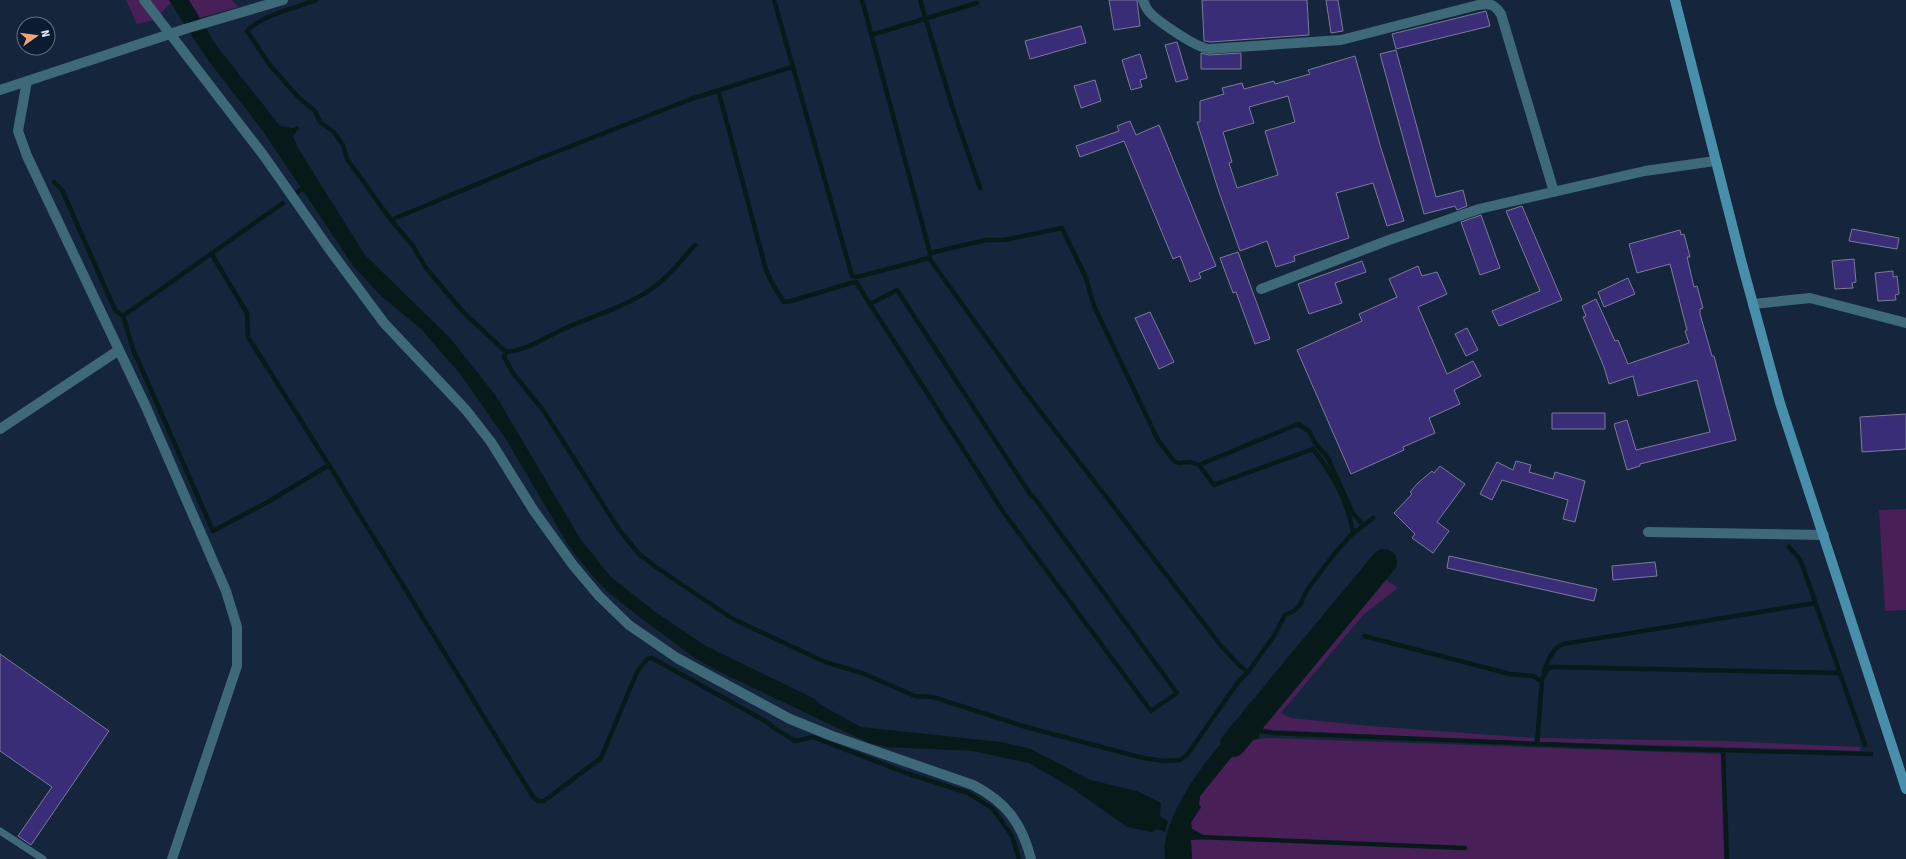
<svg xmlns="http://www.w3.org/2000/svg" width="1906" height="859" font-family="'Fira Sans Condensed',sans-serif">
<rect width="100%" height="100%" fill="#15253b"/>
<path fill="#482057" d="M 126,0 L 169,0 L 171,3 L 154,20 L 137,24 Z
M 189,0 L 232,0 L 238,7 L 199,18 Z
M 1906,509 L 1906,610 L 1885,611 L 1879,510 Z
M 1378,574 L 1398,588 L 1363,615 L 1281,713 L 1291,718 L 1370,726 L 1534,738 L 1534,742 L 1273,730 L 1261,728 L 1258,723 L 1261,713 Z
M 1269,738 L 1721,754 L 1724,859 L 1192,859 L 1191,840 L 1204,839 L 1200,833 L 1192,829 L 1191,822 L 1201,808 L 1199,805 L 1200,796 L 1243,743 L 1249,740 Z
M 1540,738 L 1723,741 L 1861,747 L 1860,751 L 1540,742 Z"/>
<path fill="#071a19" d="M 169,0 L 189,0 L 216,45 L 280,126 L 293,128 L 298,126 L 299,129 L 293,136 L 298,148 L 365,255 L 450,338 L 496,396 L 581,540 L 611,577 L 654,611 L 706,646 L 815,699 L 821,705 L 861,727 L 1001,742 L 1031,749 L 1090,780 L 1137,791 L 1161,803 L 1160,816 L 1168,821 L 1165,832 L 1157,829 L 1152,832 L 1127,827 L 1072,788 L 1029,763 L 973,751 L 887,747 L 869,743 L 720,672 L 695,658 L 638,616 L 608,592 L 591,574 L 570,548 L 507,441 L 461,375 L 421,329 L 381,296 L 354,267 L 262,130 L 205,56 Z
M 1252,715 L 1259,719 L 1258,723 L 1261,728 L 1258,739 L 1249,740 L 1243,743 L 1200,796 L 1199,805 L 1201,807 L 1191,822 L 1192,829 L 1203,835 L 1204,839 L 1191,840 L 1192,859 L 1165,859 C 1158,817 1219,737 1252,715 Z"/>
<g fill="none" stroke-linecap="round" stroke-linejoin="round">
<path stroke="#071a19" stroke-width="4.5" d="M 316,0 C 296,8 262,15 247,31 L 269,64 L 299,98 L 315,111 L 320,122 L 334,132 L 343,145 L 347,159 L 391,220 L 413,246 L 426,268 L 464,313 L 506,352 C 530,350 546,336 568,327 C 594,316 632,304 654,287 C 670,276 682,259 695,245
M 774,0 L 852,276 L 856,277 L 865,275 L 929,258
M 862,0 L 930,253 L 929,258 L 1026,393 L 1222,647 L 1239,665 L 1248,672
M 920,0 L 953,109 L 980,188
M 871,35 L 977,3
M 719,93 L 766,270 L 773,285 L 784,302 L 791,301 L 851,283 L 856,282 L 870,304 L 1004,513 L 1151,711 L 1177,693 L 1036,500 L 1030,494 L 897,290 L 870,304
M 54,182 L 62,190 L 111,301 L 116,311 L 123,316 L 133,349 L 213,531 L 266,503 L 329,465 L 248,337 L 247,313 L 211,253
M 298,192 L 306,186
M 391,220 L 533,161 L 691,99 L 792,67
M 930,253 L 986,240 L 1004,240 L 1062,228 L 1086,278 L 1094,306 L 1158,440 L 1174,461 L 1179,463 L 1191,462 L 1199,465 L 1214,485 L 1313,449 C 1328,468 1341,489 1348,512 C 1351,519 1350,525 1354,533
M 123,316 L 283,203
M 506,352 L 504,357 L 513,373 L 543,410 L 618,528 L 639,554 L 653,565 L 733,619 L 825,662 L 862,673 L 915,696 L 933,697 L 1026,727 L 1143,758 L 1164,761 L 1180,760 L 1187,755 L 1238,682 L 1248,672 L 1274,636 L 1285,615 L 1294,611 L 1300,605 L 1307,590 L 1331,558 L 1350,536 L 1373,518
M 329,465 L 533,797 L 538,801 L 544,801 L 601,758 L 637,672 L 647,659 L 652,658 L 767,722 C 776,731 786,735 796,741 L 812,737 L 818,739 L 909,774 L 968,793 L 993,809 L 1012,836 L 1019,859
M 1199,465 L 1298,424 L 1309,431 L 1315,443 L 1328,458 L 1352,512 L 1363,525
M 1789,547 L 1799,558 L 1803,567 L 1865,745
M 1364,636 L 1510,674 L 1533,676 L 1541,681 L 1548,668 L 1553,667 L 1840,673
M 1544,672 C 1547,661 1552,649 1563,644 L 1815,603
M 1254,730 L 1273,733 L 1639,748 L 1871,754
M 1537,744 L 1542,680
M 1723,750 L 1727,859
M 1199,837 L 1465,848"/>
<path stroke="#071a19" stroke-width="26" d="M 1233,744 L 1384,562"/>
</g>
<path fill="#392d77" stroke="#7b7a99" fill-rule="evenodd" d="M 1109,0 L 1137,0 L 1140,26 L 1114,30 Z
M 1202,0 L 1307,0 L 1309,35 L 1210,42 L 1205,41 L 1204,41 Z
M 1326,0 L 1338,0 L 1343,31 L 1331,33 Z
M 1486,11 L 1490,26 L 1396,49 L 1392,34 Z
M 1081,26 L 1086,43 L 1030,59 L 1025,41 Z
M 1177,42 L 1188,79 L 1176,82 L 1165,45 Z
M 1396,50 L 1436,197 L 1463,190 L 1467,206 L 1457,210 L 1455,206 L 1424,214 L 1380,54 Z
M 1201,53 L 1209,55 L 1241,53 L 1241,69 L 1201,69 Z
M 1140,54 L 1147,78 L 1140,80 L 1142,87 L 1131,90 L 1122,60 Z
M 1355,56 L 1380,145 L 1404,221 L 1387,226 L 1373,183 L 1336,193 L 1349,238 L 1294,256 L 1295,261 L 1276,267 L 1267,241 L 1240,251 L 1218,189 L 1197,122 L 1200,122 L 1200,101 L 1224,94 L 1222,88 L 1242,83 L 1244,89 L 1274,81 L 1275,84 L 1310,74 L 1308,70 ZM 1288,96 L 1295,122 L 1265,131 L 1278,175 L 1237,188 L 1229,163 L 1232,162 L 1223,132 L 1254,123 L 1249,107 Z
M 1095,80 L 1101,101 L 1081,108 L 1074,86 Z
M 1130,121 L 1136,135 L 1159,125 L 1216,266 L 1199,273 L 1201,278 L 1190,282 L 1180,256 L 1173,259 L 1124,141 L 1080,157 L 1076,146 L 1119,131 L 1117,126 Z
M 1522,206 L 1562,300 L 1499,326 L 1492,311 L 1540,291 L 1506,211 Z
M 1481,215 L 1500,268 L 1480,275 L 1461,222 Z
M 1852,229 L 1899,238 L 1897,249 L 1849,241 Z
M 1680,230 L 1681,235 L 1684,234 L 1690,257 L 1687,257 L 1694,287 L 1697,286 L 1703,308 L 1700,309 L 1700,314 L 1712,356 L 1714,356 L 1736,440 L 1640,464 L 1640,466 L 1627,470 L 1614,424 L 1627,420 L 1636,450 L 1710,432 L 1697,380 L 1638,396 L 1633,376 L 1609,384 L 1604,367 L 1583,317 L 1586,316 L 1582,306 L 1596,299 L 1615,341 L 1618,340 L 1628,364 L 1689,343 L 1685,331 L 1687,330 L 1670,264 L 1637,273 L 1629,244 Z
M 1238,252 L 1270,339 L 1255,344 L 1236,292 L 1233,293 L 1220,258 Z
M 1854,259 L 1856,282 L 1852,283 L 1853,288 L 1835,289 L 1832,261 Z
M 1362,261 L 1366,272 L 1335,283 L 1342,303 L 1309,314 L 1298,284 Z
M 1418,266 L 1422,276 L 1437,272 L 1447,294 L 1418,307 L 1447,374 L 1473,361 L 1481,376 L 1454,390 L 1460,404 L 1429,418 L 1435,433 L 1403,447 L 1404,450 L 1351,474 L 1297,350 L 1362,321 L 1359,314 L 1397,297 L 1389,279 Z
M 1893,271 L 1893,277 L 1897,276 L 1899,294 L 1895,295 L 1896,300 L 1878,301 L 1875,273 Z
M 1628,278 L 1635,294 L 1604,307 L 1598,292 Z
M 1150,312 L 1174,362 L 1159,369 L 1135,318 Z
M 1467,328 L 1478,350 L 1466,356 L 1455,334 Z
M 1552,413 L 1605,413 L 1605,429 L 1552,429 Z
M 1906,414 L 1906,449 L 1862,452 L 1860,417 Z
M 1516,461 L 1531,465 L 1529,472 L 1553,479 L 1555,472 L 1585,481 L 1575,522 L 1563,519 L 1568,500 L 1502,480 L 1492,500 L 1480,494 L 1497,462 L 1513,470 Z
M 1440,466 L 1465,484 L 1437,522 L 1449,531 L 1433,553 L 1412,538 L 1415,534 L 1394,513 L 1412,494 L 1410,492 L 1418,483 L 1432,471 L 1434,473 Z
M 1449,556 L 1597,589 L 1594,601 L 1447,568 Z
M 1655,562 L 1657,576 L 1613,580 L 1612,566 Z
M 0,654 L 109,731 L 31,845 L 18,836 L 52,787 L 0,751 Z"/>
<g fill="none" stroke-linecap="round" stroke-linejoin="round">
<path stroke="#3e6979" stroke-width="7" d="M 0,831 L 43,859"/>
<path stroke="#3e6979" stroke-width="10" d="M 144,0 L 264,156 L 327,246 L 384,323 L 466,410 L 491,442 L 534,511 L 573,565 L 599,596 L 629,625 L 677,658 L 790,719 L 832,736 L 973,785 C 1006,802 1022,823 1031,859
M 1143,0 C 1144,3 1145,6 1147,9 C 1153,19 1197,48 1209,49 L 1341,40 L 1478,5 C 1490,3 1494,4 1501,14 L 1554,192
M 27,81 L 18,131 L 27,156 L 146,407 L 226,591 L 237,627 L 237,666 L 172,859
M 0,90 L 185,29
M 1261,289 L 1389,240 L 1479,209 L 1645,171 L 1715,161
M 1753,304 L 1810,298 L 1906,323
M 0,429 L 119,350
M 1648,532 L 1824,535"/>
<path stroke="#3e6979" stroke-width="10" d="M 185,29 L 283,0"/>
<path stroke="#478faa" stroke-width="10" d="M 1675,0 L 1741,260 L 1780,403 L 1906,789"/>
</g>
<g transform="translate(36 36) rotate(76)"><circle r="19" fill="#0b1c31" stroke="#637182"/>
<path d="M0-3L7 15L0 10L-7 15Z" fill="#f0a27a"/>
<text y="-6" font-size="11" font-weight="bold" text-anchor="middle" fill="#e8f1fc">N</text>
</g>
</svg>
